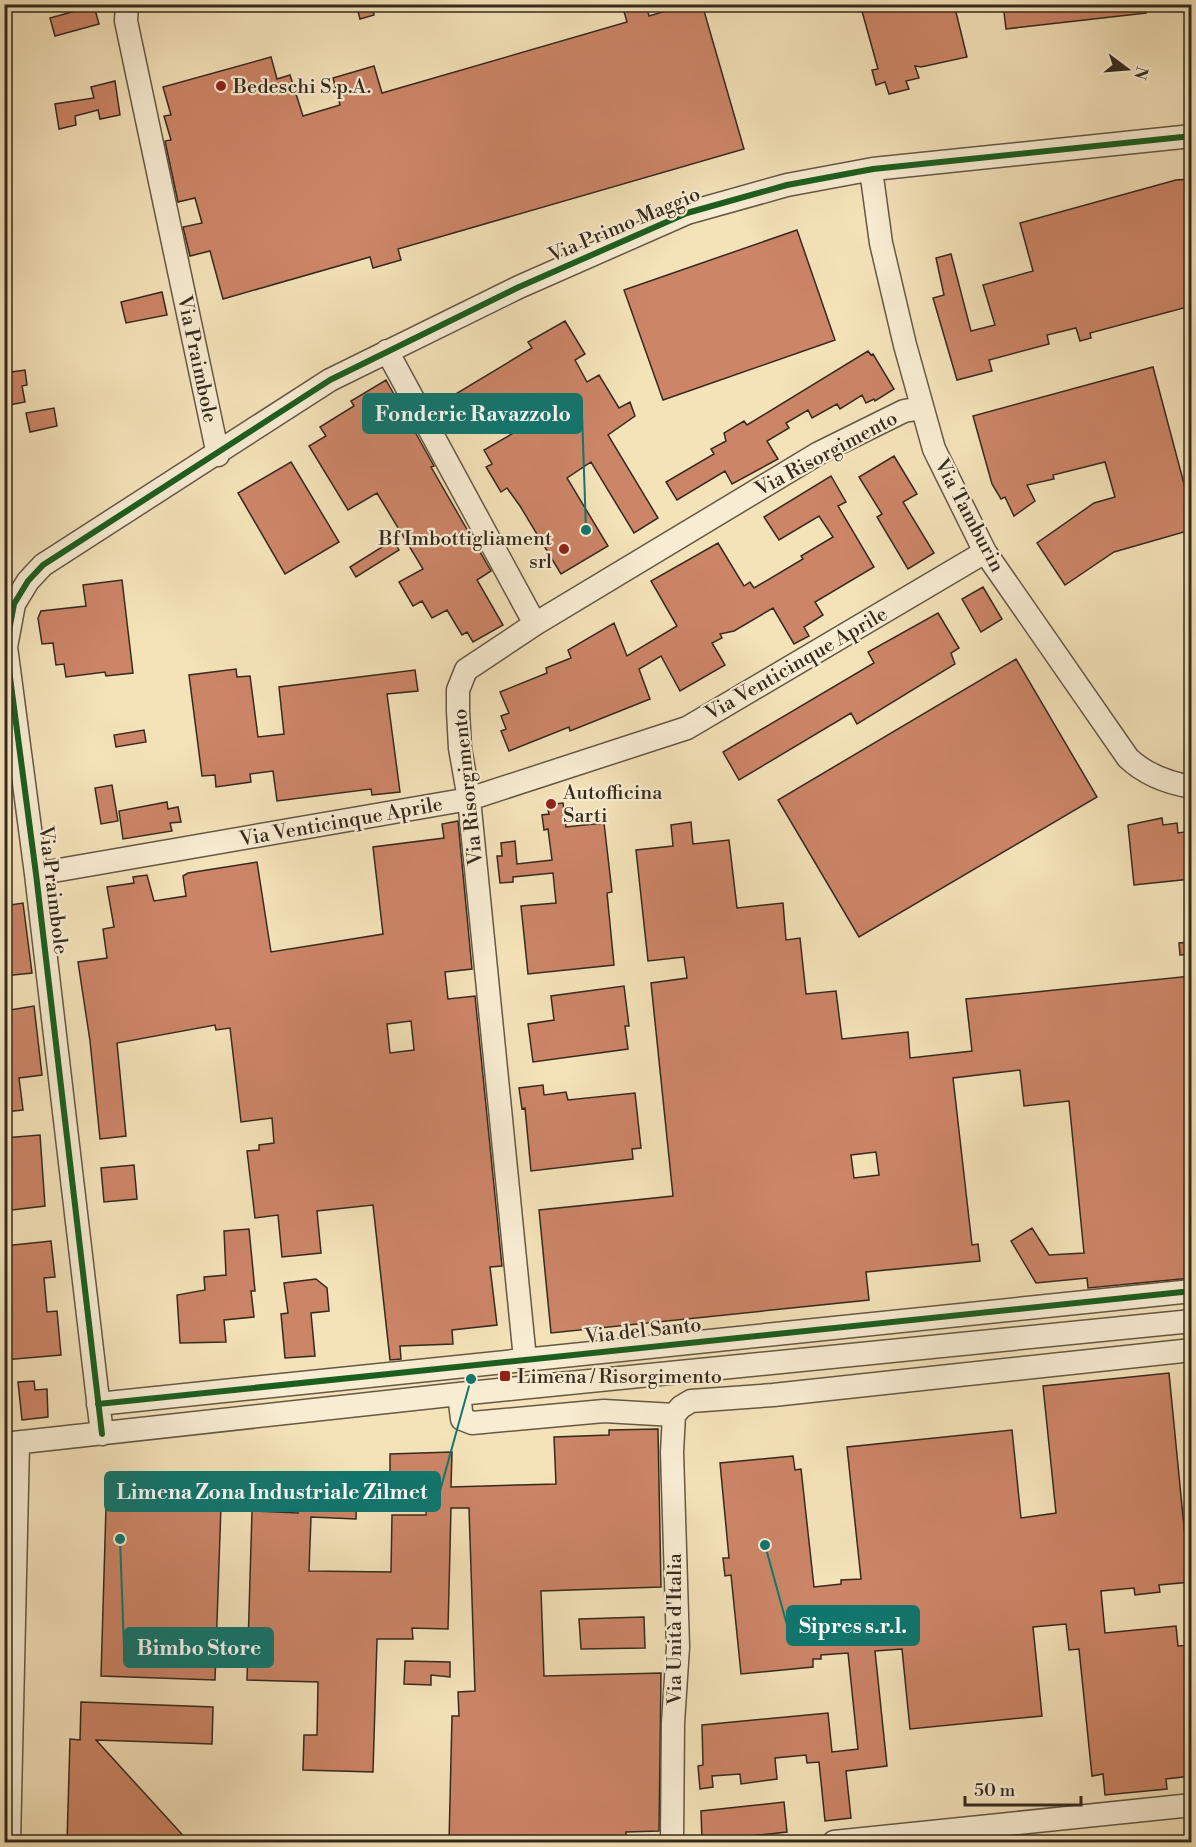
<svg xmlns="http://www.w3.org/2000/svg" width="1196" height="1847" font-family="'Libre Bodoni',serif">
<rect width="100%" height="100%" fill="#f4e2b9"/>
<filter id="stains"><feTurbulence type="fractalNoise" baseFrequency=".00333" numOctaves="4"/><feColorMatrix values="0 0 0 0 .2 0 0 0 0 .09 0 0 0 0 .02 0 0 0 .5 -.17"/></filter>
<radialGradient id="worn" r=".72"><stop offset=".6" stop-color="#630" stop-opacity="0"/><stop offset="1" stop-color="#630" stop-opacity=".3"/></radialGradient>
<path fill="#cc8567" stroke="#352a1e" stroke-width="1.5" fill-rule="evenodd" d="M 356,4 L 372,4 L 374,15 L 360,19 Z
M 636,4 L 646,4 L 649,16 L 689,4 L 702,4 L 744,149 L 398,249 L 401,260 L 373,268 L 370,257 L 223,299 L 210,251 L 190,256 L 183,227 L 202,223 L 195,198 L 178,202 L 165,141 L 171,140 L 164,116 L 171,115 L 163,87 L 271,57 L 277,79 L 290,75 L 303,116 L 340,105 L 333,78 L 374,66 L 382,93 L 627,22 L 623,8 Z
M 860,4 L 954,4 L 967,57 L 921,67 L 915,66 L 919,78 L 906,81 L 909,89 L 889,94 L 885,82 L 876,85 L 872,70 L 878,69 Z
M 1003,4 L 1145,4 L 1146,13 L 1006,29 Z
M 94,6 L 99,24 L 55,36 L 50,18 Z
M 115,81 L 120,115 L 100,119 L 98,110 L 75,116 L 76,125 L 59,129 L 55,104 L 94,98 L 91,87 Z
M 1191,179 L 1191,306 L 1090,333 L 1091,338 L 1080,341 L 1076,328 L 1047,335 L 1049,344 L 989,360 L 992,371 L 957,380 L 933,298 L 944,295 L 936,258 L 951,254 L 971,331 L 995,325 L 983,285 L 1033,271 L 1020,223 L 1176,180 Z
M 797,230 L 835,340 L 663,400 L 624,290 Z
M 162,292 L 167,315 L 126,323 L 121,302 Z
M 565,321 L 585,354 L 575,360 L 587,382 L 599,375 L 619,408 L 630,402 L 635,416 L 608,435 L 658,518 L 634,533 L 591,462 L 567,478 L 608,546 L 561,574 L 520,506 L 507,488 L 501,492 L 486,467 L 492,464 L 484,450 L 524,427 L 511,406 L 473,427 L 454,395 L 532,348 L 528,342 Z
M 868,351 L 871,355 L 873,354 L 894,389 L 875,401 L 874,399 L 866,403 L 862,395 L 840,409 L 837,404 L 812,418 L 808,410 L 786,423 L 789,428 L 767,441 L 778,459 L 732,484 L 725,471 L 677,500 L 666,482 L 714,454 L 711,449 L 726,441 L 724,433 L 744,421 L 747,425 Z
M 1153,367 L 1191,510 L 1191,530 L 1114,552 L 1065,585 L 1037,543 L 1094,503 L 1115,497 L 1105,462 L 1053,475 L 1054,479 L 1027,485 L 1035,501 L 1014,516 L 1005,497 L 1001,499 L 992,484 L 973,416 Z
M 25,370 L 27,385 L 22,386 L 25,402 L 4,406 L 4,373 Z
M 386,380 L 434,466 L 431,467 L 491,571 L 477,580 L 503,625 L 473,642 L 467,632 L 462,635 L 447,610 L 432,618 L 422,601 L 413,606 L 399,582 L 423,569 L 377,493 L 348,510 L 309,446 L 326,436 L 320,427 L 354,406 L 351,401 Z
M 54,408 L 57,426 L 30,432 L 26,413 Z
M 894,456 L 917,494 L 903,502 L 934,553 L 908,569 L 877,517 L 882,514 L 859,477 Z
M 291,462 L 339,542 L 285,574 L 238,493 Z
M 831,476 L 846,502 L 838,506 L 874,567 L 815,602 L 823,615 L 804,627 L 809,636 L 794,644 L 773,608 L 734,631 L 720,634 L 722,638 L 712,643 L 725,665 L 680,691 L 661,656 L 639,669 L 650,699 L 570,731 L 569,727 L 509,751 L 501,731 L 506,729 L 501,716 L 509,713 L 500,692 L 547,673 L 546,668 L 571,658 L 568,650 L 614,623 L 627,656 L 677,626 L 651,581 L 718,543 L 744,586 L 750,582 L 754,588 L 803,559 L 801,556 L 833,537 L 819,516 L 779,540 L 764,517 Z
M 393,540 L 399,550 L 356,577 L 350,567 Z
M 122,580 L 133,673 L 106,676 L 105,672 L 66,677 L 64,664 L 56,665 L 53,643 L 42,644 L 38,618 L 41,611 L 86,606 L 83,585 Z
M 983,587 L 1002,619 L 981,632 L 962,599 Z
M 938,613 L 959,648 L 951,653 L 955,664 L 857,724 L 851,713 L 739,780 L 723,752 L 874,663 L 868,652 Z
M 1016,659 L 1097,797 L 859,937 L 778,800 Z
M 236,669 L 237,677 L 250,676 L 258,737 L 284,734 L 279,687 L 415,670 L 418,691 L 387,694 L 400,792 L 372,795 L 371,789 L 277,801 L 273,771 L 250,774 L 251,782 L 216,787 L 215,775 L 202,776 L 189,675 Z
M 144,730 L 146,742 L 116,747 L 114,735 Z
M 112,785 L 118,821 L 101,824 L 95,788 Z
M 167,802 L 168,809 L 178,807 L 181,822 L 170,823 L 172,831 L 123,839 L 119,811 Z
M 563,803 L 566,827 L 604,823 L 612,892 L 607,893 L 614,965 L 528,974 L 521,906 L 556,903 L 553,873 L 513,877 L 513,882 L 500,883 L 497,856 L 502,856 L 501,843 L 515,841 L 517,864 L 552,860 L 548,829 L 544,830 L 542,815 L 549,814 L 547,805 Z
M 1162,818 L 1163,825 L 1177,823 L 1178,833 L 1191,831 L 1191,879 L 1134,885 L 1128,825 Z
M 458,821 L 472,969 L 445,972 L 448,999 L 475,996 L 502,1266 L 490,1267 L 497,1325 L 452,1330 L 453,1344 L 400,1346 L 401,1359 L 390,1360 L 373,1205 L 317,1211 L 321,1253 L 282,1257 L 278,1215 L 255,1218 L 247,1151 L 259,1150 L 259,1145 L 274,1143 L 272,1118 L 241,1122 L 230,1028 L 216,1030 L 215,1025 L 117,1043 L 126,1136 L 100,1139 L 90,1041 L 78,962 L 107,958 L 103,929 L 114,927 L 107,887 L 134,883 L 133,877 L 147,875 L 154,901 L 186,896 L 183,876 L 188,873 L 257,862 L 271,952 L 383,934 L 373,847 L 444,838 L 442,824 ZM 411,1021 L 414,1050 L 390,1053 L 387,1024 Z
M 691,822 L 693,844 L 729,840 L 737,908 L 783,903 L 786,940 L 800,938 L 806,994 L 836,991 L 842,1039 L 908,1032 L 910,1058 L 972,1051 L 966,999 L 1191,976 L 1191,1278 L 1088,1288 L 1087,1278 L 1036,1283 L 1011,1241 L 1032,1228 L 1049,1255 L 1084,1253 L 1069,1101 L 1024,1106 L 1020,1070 L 953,1078 L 972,1245 L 978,1244 L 980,1261 L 866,1272 L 869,1300 L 551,1333 L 539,1210 L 673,1196 L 651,983 L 687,978 L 684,957 L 648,961 L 636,850 L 673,846 L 671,825 ZM 876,1152 L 879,1175 L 854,1178 L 851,1155 Z
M 23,903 L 32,973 L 4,976 L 4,906 Z
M 1191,942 L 1191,954 L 1180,955 L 1179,943 Z
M 624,986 L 629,1026 L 625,1026 L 628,1049 L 533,1062 L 528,1024 L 554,1020 L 551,996 Z
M 34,1006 L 42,1075 L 19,1078 L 23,1110 L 4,1112 L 4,1011 Z
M 543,1085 L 544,1095 L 566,1092 L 568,1100 L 635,1093 L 641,1148 L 632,1149 L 633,1159 L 531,1171 L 525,1108 L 522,1109 L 519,1088 Z
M 40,1135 L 45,1206 L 4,1211 L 4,1138 Z
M 134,1165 L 137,1199 L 104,1202 L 101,1168 Z
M 249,1229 L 255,1291 L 251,1291 L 254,1317 L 224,1320 L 226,1342 L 180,1343 L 177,1295 L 205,1290 L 204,1277 L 226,1275 L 224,1231 Z
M 51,1241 L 55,1277 L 44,1278 L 47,1312 L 57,1311 L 61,1355 L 4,1360 L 4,1246 Z
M 316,1279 L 327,1288 L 329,1311 L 311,1313 L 315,1356 L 285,1358 L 281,1314 L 288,1313 L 284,1283 Z
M 1169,1373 L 1185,1537 L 1191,1536 L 1191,1582 L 1159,1585 L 1160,1592 L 1135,1595 L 1134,1588 L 1101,1591 L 1105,1633 L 1176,1626 L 1178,1646 L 1191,1645 L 1191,1776 L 1166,1779 L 1167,1789 L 1105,1795 L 1103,1774 L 1092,1776 L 1079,1649 L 1069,1650 L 1066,1624 L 1033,1627 L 1042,1716 L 910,1729 L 902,1649 L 875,1651 L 887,1766 L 846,1771 L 851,1818 L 825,1821 L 819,1762 L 807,1763 L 806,1755 L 775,1758 L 777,1779 L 741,1784 L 740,1774 L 712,1776 L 713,1787 L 700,1789 L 698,1766 L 703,1765 L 702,1725 L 828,1713 L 832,1752 L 858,1749 L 848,1653 L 821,1655 L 821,1659 L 813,1659 L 813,1667 L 741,1674 L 731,1575 L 725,1576 L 723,1558 L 729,1558 L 720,1463 L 793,1456 L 795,1470 L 801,1469 L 814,1587 L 841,1584 L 841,1580 L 861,1579 L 847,1447 L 1012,1430 L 1021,1518 L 1056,1513 L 1043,1386 Z
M 34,1381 L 35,1390 L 47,1389 L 48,1417 L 22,1420 L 18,1382 Z
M 658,1429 L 661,1587 L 541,1591 L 544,1676 L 661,1673 L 659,1831 L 626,1832 L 626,1842 L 449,1842 L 452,1716 L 459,1716 L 458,1692 L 475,1691 L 469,1508 L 451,1508 L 448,1629 L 412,1628 L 413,1639 L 377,1639 L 373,1772 L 303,1770 L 304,1735 L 317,1735 L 318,1682 L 247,1680 L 252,1511 L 298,1513 L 299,1475 L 357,1474 L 356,1519 L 311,1517 L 309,1571 L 391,1572 L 392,1515 L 426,1515 L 427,1487 L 420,1487 L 419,1484 L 397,1484 L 390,1477 L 390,1454 L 452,1452 L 451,1487 L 556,1484 L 554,1437 L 609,1435 L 609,1430 Z
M 107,1473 L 222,1476 L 215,1680 L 101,1676 Z
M 644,1617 L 645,1648 L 581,1649 L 579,1619 Z
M 405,1661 L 450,1662 L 450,1677 L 431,1675 L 431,1685 L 404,1684 Z
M 81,1702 L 213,1707 L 212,1744 L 96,1740 L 189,1842 L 67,1842 L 70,1739 L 80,1740 Z
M 784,1802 L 787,1832 L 702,1841 L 701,1811 Z"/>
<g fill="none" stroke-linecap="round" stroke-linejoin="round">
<g stroke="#655845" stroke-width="25">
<path id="minor" d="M 127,4 L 126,21 L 218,455
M 871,170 L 881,243 L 905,345 L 934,449 L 985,552 L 1128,758 C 1146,775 1168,783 1192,787
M 387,351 L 535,624
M 36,874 L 469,799 L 687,728 L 985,552
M 525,1359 L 469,799 L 460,748 L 458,711 L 458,690 L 466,670 L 535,624 L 819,453 L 904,411 L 922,408
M 459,1394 L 462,1419 L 472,1423 L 604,1411 L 674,1415
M 98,1404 L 1192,1291
M 674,1415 L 681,1407 L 691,1401 L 773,1395 L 1192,1350
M 102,1434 L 36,874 L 6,647 L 14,604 L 28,581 L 43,565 L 330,380 L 519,287 L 687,213 L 787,185 L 873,169 L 1192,136
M 4,1444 L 459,1394 L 1192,1321
M 9,1842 L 18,1443
M 672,1842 L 673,1723 L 678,1647 L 672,1452 L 674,1415
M 834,1842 L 1192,1805"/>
</g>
<use href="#minor" stroke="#f8ecd2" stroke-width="22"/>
<g stroke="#f8ecd2" stroke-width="10">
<path id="cycleway" d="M 98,1404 L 1192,1291
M 102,1434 L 36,874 L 6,647 L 14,604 L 28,581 L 43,565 L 330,380 L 519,287 L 687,213 L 787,185 L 873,169 L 1192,136"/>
</g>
<use href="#cycleway" stroke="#1b5e20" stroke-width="6"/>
</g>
<g fill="#8f2418" stroke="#f8ecd2" stroke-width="2">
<circle cx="221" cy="86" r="6"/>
<circle cx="564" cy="549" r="6"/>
<circle cx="551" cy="804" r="6"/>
<rect x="499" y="1370" width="12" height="12" rx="3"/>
</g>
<g text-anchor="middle" stroke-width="4.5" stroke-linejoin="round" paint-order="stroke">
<g font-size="20" fill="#352a1e" stroke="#f8ecd2" text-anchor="start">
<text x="233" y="93">Bedeschi S.p.A.</text>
<text x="552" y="545" text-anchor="end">Bf Imbottigliament<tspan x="552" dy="23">srl</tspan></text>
<text x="563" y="799">Autofficina<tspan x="563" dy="23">Sarti</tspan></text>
<text x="517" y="1383">Limena / Risorgimento</text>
</g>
<g font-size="20" fill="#352a1e" stroke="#f8ecd2">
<text transform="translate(624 224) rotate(-23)" y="7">Via Primo Maggio</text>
<text transform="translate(198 359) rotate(78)" y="7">Via Praimbole</text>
<text transform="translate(826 453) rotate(-28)" y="7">Via Risorgimento</text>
<text transform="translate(970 515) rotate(62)" y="7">Via Tamburin</text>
<text transform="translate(796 663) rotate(-30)" y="7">Via Venticinque Aprile</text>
<text transform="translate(467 787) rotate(-96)" y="7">Via Risorgimento</text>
<text transform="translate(341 821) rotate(-10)" y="7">Via Venticinque Aprile</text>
<text transform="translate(54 890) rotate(83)" y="7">Via Praimbole</text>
<text transform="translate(643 1330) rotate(-6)" y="7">Via del Santo</text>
<text transform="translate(674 1629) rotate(-90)" y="7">Via Unità d'Italia</text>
</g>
</g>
<path fill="none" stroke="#0f766e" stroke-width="2" d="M586 530L582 413M471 1379L440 1491M765 1545L787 1625M120 1539L124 1648"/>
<g fill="#0f766e" stroke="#f8ecd2" stroke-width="2">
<circle cx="586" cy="530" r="6"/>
<circle cx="471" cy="1379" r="6"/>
<circle cx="765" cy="1545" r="6"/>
<circle cx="120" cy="1539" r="6"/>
</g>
<g fill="#0f766e" stroke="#0f766e" stroke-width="2">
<rect x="363" y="394" width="219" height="39" rx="6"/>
<rect x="105" y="1472" width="335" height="39" rx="6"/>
<rect x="787" y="1606" width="132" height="39" rx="6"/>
<rect x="124" y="1628" width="149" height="39" rx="6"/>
</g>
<g font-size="21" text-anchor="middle" font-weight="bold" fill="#fff">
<text x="473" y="421">Fonderie Ravazzolo</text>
<text x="272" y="1499">Limena Zona Industriale Zilmet</text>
<text x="853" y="1633">Sipres s.r.l.</text>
<text x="199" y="1655">Bimbo Store</text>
</g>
<rect width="1196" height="1847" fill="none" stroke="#f4e2b9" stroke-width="24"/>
<rect x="6" y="6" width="1184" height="1835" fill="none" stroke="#352a1e" stroke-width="3"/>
<rect x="12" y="12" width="1172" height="1823" fill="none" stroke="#352a1e" stroke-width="1.5"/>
<g transform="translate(1127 69) rotate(106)" stroke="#f8ecd2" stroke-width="4.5" paint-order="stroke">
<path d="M0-4.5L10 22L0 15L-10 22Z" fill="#352a1e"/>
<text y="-9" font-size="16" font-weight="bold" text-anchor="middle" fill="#352a1e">N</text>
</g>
<path d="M965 1796v9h116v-9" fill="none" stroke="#352a1e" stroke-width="3"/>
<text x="974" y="1796" font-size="18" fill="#352a1e" stroke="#f8ecd2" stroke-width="4.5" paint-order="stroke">50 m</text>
<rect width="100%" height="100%" filter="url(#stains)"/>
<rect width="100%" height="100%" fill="url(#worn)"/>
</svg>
